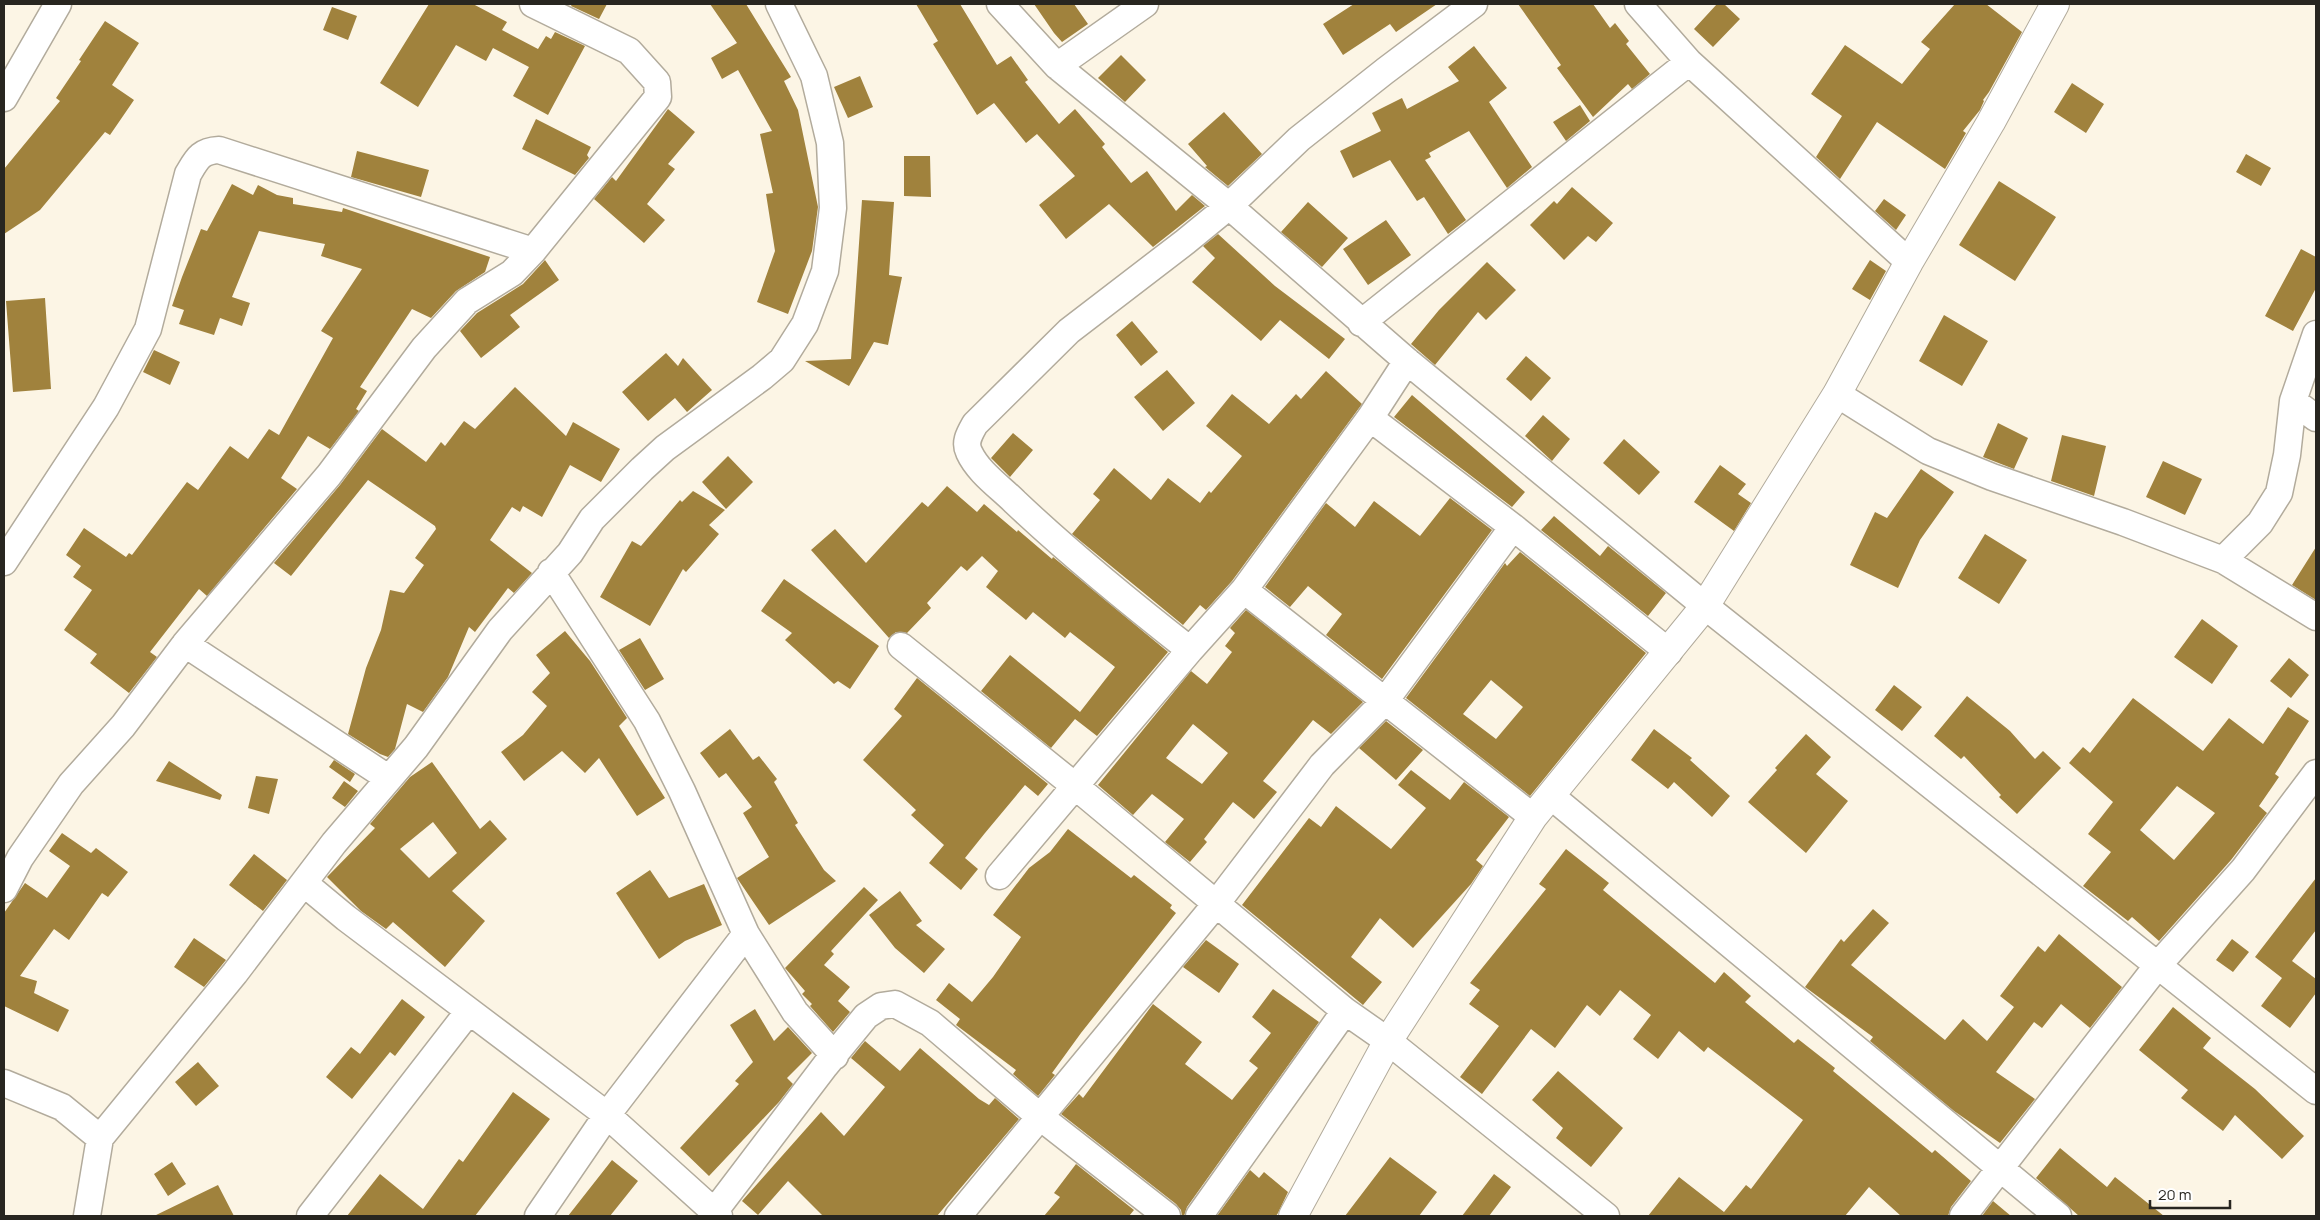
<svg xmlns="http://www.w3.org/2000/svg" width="2320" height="1220" font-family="Manrope,sans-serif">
<rect width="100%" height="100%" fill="#fcf5e5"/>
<path fill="#a0823d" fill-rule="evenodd" d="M 429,4 L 473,4 L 507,22 L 502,30 L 538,49 L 546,36 L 551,39 L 555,32 L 585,46 L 548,115 L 513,96 L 529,67 L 493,48 L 486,61 L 456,45 L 418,107 L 380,83 Z
M 572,4 L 607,4 L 599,19 L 571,6 Z
M 710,4 L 746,4 L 791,77 L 784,81 L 798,110 L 818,207 L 812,251 L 788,314 L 757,302 L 775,251 L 766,194 L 773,193 L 760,134 L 772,131 L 738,70 L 722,79 L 711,58 L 737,43 Z
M 916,4 L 960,4 L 997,65 L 1011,56 L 1028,80 L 1025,82 L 1059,124 L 1075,109 L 1105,144 L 1102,147 L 1131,183 L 1147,171 L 1176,211 L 1192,195 L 1205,206 L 1153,247 L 1109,204 L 1066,239 L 1039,205 L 1075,176 L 1037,134 L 1026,143 L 994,103 L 977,115 L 933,44 L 938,41 Z
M 1034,4 L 1074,4 L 1088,24 L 1062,42 L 1054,33 Z
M 1354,4 L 1437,4 L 1396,32 L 1390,24 L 1343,55 L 1323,24 Z
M 1518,4 L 1593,4 L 1610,28 L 1615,23 L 1629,41 L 1626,44 L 1650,74 L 1632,89 L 1628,84 L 1593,117 L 1557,68 L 1561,65 Z
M 1717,4 L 1724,4 L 1740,19 L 1713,47 L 1694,29 Z
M 1955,4 L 1986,4 L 2022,32 L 1989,92 L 1983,100 L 1984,101 L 1980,110 L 1963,131 L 1966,133 L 1945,169 L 1877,122 L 1840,179 L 1816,157 L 1842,116 L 1811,94 L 1845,45 L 1902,84 L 1930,49 L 1921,42 Z
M 332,7 L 357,16 L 348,40 L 323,30 Z
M 105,21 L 139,43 L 112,85 L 134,100 L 110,135 L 105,132 L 40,210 L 4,234 L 4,169 L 60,101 L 56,98 L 81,61 L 79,60 Z
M 1474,46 L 1507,88 L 1489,102 L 1532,167 L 1507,188 L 1469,131 L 1429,153 L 1431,157 L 1425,160 L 1466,220 L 1448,234 L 1424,197 L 1417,201 L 1390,160 L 1353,178 L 1340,151 L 1381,131 L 1372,113 L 1402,98 L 1407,109 L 1459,81 L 1448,67 Z
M 1121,55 L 1146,80 L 1125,102 L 1098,78 Z
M 860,76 L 873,107 L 848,118 L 834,87 Z
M 2072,83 L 2104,104 L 2086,133 L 2054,112 Z
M 1580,105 L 1590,121 L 1566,141 L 1553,122 Z
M 668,109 L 695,132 L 668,164 L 675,169 L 647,204 L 665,220 L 644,243 L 594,199 L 612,177 L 616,181 Z
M 1224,112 L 1262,154 L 1228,186 L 1205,167 L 1207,166 L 1188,144 Z
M 536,119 L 591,147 L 587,155 L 589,158 L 575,175 L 522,149 Z
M 357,151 L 429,170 L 421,197 L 351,177 Z
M 2246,154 L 2271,168 L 2261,186 L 2236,172 Z
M 904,156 L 930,156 L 931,197 L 904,196 Z
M 1999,181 L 2056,217 L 2015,281 L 1959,245 Z
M 232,184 L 253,195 L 258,185 L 277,195 L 293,198 L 293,204 L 342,212 L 343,208 L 490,257 L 485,272 L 456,291 L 431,318 L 412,309 L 360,387 L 367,391 L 356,409 L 359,411 L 330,449 L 308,436 L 281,478 L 297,489 L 207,596 L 199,589 L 150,652 L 157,657 L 129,693 L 90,663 L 97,654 L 64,630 L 92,590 L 73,577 L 81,566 L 66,555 L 84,528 L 126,557 L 129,553 L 132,555 L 187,482 L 198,490 L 230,446 L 248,459 L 269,429 L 279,435 L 333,338 L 321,331 L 362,269 L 321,256 L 325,244 L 259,231 L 232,297 L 250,303 L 242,326 L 220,318 L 214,335 L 179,324 L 184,310 L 172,306 L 182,277 L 201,229 L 207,231 Z
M 1572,187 L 1613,223 L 1596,242 L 1588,236 L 1564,260 L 1530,225 L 1554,201 L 1557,204 Z
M 1884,199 L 1906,215 L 1896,230 L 1875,211 Z
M 862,200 L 894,202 L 889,275 L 902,277 L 888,345 L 874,342 L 849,386 L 805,361 L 851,359 Z
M 1308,202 L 1348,238 L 1322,267 L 1281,232 Z
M 1386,220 L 1411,255 L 1368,285 L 1343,249 Z
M 1218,234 L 1275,286 L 1345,339 L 1329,359 L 1280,320 L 1261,341 L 1192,282 L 1215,258 L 1203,246 Z
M 2301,249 L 2316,257 L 2316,288 L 2293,331 L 2265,316 Z
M 545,260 L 559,280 L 510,315 L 520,327 L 481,358 L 460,331 L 477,313 L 523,284 Z
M 1870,260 L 1886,271 L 1870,300 L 1852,289 Z
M 1487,262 L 1516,290 L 1486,320 L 1478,312 L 1435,365 L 1411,344 L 1439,310 Z
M 45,298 L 51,389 L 13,392 L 6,301 Z
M 1944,315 L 1988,341 L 1962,386 L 1919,361 Z
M 1132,321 L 1158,352 L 1141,366 L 1116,335 Z
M 154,350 L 180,362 L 170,385 L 143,372 Z
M 666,353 L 678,366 L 683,358 L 712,390 L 687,412 L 675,398 L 648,421 L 622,392 Z
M 1526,356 L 1551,378 L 1531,401 L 1506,379 Z
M 1167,370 L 1195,403 L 1163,431 L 1134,397 Z
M 1326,371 L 1362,404 L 1232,581 L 1206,610 L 1200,605 L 1183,625 L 1072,534 L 1100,500 L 1093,494 L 1114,468 L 1151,500 L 1168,478 L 1200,503 L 1209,491 L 1211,493 L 1242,456 L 1206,426 L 1232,394 L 1269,424 L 1296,394 L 1301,399 Z
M 515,387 L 566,436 L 573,422 L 620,449 L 601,482 L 570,465 L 542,517 L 523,506 L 520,512 L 512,507 L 490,540 L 532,573 L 514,593 L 508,588 L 475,632 L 469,627 L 448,677 L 423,712 L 407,704 L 395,749 L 388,757 L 380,754 L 348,734 L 366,668 L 381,630 L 390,590 L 404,593 L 424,565 L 415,558 L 436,529 L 435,526 L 368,480 L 291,576 L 274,563 L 340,485 L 382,429 L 426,462 L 441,442 L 445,446 L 464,421 L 475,429 Z
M 1412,395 L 1525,492 L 1512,507 L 1394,417 Z
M 1543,415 L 1570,439 L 1552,461 L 1525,436 Z
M 1998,423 L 2028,438 L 2014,469 L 1983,457 Z
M 1013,433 L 1033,450 L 1010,477 L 991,458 Z
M 2062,435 L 2106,446 L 2094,496 L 2051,481 Z
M 1624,439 L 1660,472 L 1639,495 L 1603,463 Z
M 728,456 L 753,482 L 726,509 L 702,482 Z
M 2163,461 L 2202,479 L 2185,515 L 2146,497 Z
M 1720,465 L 1746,484 L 1738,494 L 1751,503 L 1734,531 L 1694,502 Z
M 1921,469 L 1954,492 L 1920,540 L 1898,588 L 1850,565 L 1875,512 L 1887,518 Z
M 947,486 L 977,512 L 984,504 L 1017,532 L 1018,530 L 1052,559 L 1053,557 L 1168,652 L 1097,736 L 1075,719 L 1051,748 L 981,691 L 1010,655 L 1080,712 L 1115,667 L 1070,632 L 1065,638 L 1033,612 L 1026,620 L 986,587 L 998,571 L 982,556 L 967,571 L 961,566 L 927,603 L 931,608 L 907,633 L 896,632 L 889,638 L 811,550 L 835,529 L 866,563 L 922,502 L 928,507 Z
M 693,491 L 725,510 L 709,525 L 719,534 L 686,572 L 683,569 L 650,626 L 600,597 L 632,541 L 641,546 L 680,500 L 682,502 Z
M 1450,498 L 1492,530 L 1382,679 L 1326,635 L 1342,614 L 1308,586 L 1290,607 L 1265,587 L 1326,503 L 1355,527 L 1374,501 L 1420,536 Z
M 1554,516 L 1600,556 L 1608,546 L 1666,593 L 1648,616 L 1541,530 Z
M 1985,534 L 2027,560 L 1999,604 L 1958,578 Z
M 2316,547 L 2316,600 L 2292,585 Z
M 1520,552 L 1646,653 L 1530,796 L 1406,698 L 1505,563 L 1507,566 ZM 1491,680 L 1523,707 L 1496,739 L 1463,714 Z
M 784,579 L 879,646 L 850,689 L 838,681 L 834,684 L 785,640 L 792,633 L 761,611 Z
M 1246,610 L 1363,702 L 1331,734 L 1313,720 L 1263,781 L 1277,792 L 1254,819 L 1233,802 L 1204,839 L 1207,842 L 1190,862 L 1165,842 L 1184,819 L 1152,794 L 1133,815 L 1098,785 L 1191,671 L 1207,684 L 1232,652 L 1225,646 L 1235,633 L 1230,628 ZM 1193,724 L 1228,753 L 1202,784 L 1166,758 Z
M 2202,619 L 2238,646 L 2212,684 L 2174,657 Z
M 565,631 L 590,661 L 627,718 L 619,726 L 665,798 L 637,816 L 599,758 L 585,773 L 562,751 L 524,781 L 501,752 L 523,735 L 547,706 L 532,692 L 550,673 L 536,655 Z
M 640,638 L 664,679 L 645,690 L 619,650 Z
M 2289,658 L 2309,675 L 2291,698 L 2270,681 Z
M 917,678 L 1048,784 L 1038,796 L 1025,785 L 985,833 L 965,858 L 978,869 L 961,890 L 929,863 L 944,845 L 911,815 L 916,810 L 863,760 L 902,716 L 894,709 Z
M 1894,685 L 1922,707 L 1902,731 L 1875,710 Z
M 1967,696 L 2010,731 L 2035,759 L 2043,751 L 2061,768 L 2017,814 L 1999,797 L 2001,795 L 1964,756 L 1961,759 L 1934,736 Z
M 2133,698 L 2203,751 L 2229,718 L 2263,744 L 2288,707 L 2309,721 L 2275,774 L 2279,777 L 2259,806 L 2267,813 L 2231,860 L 2159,941 L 2132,917 L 2128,921 L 2083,886 L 2111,852 L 2088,834 L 2113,802 L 2069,763 L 2083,747 L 2090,753 ZM 2177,786 L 2215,813 L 2174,860 L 2140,830 Z
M 1386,721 L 1423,750 L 1396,780 L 1359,748 Z
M 730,729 L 753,760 L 759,756 L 777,779 L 774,782 L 798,823 L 795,825 L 824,870 L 836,881 L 769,925 L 737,878 L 769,857 L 743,813 L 752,807 L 726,773 L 719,778 L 700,753 Z
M 1654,729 L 1692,758 L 1690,760 L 1730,796 L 1712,817 L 1674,782 L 1668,789 L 1631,760 Z
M 1806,734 L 1831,757 L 1816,774 L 1848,801 L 1806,853 L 1748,802 L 1777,770 L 1775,768 Z
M 334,760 L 355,774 L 350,782 L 329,767 Z
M 169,761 L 222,795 L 220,800 L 156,781 Z
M 432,762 L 480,829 L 490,820 L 507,839 L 452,891 L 485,921 L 445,967 L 393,922 L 386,929 L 361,911 L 327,877 L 375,828 L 370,824 L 410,777 ZM 433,822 L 457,853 L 429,878 L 400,849 Z
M 1411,770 L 1450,800 L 1464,782 L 1509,817 L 1476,860 L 1483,866 L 1471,884 L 1413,948 L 1380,918 L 1351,957 L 1382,982 L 1363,1005 L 1242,905 L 1309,818 L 1321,827 L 1336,806 L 1391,849 L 1426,808 L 1398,785 Z
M 256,776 L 278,779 L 269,814 L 248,808 Z
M 344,781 L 358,791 L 345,807 L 332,798 Z
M 1068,829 L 1131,878 L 1134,875 L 1172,905 L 1170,908 L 1176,913 L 1081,1033 L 1052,1073 L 1055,1075 L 1038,1096 L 1013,1074 L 1016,1070 L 956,1025 L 960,1019 L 936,1000 L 949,983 L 972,1002 L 993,977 L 1021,937 L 993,915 L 1029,868 L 1050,852 Z
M 62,833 L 91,853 L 96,848 L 128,872 L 108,897 L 102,893 L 69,940 L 54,929 L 20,976 L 37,981 L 34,993 L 69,1010 L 58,1032 L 4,1006 L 4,913 L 25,883 L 47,898 L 70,866 L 49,851 Z
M 1566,849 L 1609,883 L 1603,890 L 1715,983 L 1724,972 L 1751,996 L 1745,1002 L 1794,1043 L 1798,1039 L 1835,1068 L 1833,1071 L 1932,1153 L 1935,1150 L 1971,1181 L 1951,1207 L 1948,1216 L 1901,1216 L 1869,1187 L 1845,1216 L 1648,1216 L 1679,1177 L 1724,1212 L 1746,1185 L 1751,1189 L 1803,1120 L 1708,1047 L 1704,1052 L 1679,1031 L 1658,1059 L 1633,1039 L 1651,1015 L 1620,990 L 1600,1016 L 1587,1005 L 1555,1048 L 1531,1029 L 1482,1094 L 1460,1077 L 1499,1026 L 1469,1004 L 1480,990 L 1470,983 L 1546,889 L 1539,884 Z
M 254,854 L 287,880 L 263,911 L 229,885 Z
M 650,870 L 669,898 L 704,884 L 722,925 L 685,941 L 659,959 L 616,893 Z
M 2316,878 L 2316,930 L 2292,961 L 2316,979 L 2316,993 L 2290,1028 L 2261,1006 L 2282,978 L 2255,957 Z
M 864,887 L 878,900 L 831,951 L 834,954 L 824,965 L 850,987 L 838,1001 L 850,1012 L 833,1032 L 810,1006 L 812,1004 L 802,994 L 805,991 L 785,968 Z
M 900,891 L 922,921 L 916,925 L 945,949 L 924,973 L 895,948 L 869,915 Z
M 1873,909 L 1889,923 L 1851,965 L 1945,1040 L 1963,1019 L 1987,1041 L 2014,1007 L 2000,996 L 2038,946 L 2045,952 L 2059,934 L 2122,987 L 2090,1028 L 2061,1004 L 2042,1028 L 2034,1022 L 1996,1072 L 2035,1099 L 2000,1143 L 1954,1111 L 1870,1041 L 1873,1037 L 1805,987 L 1841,939 L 1844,942 Z
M 194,938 L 226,960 L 204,987 L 174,967 Z
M 2232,939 L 2249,952 L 2233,972 L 2216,960 Z
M 1206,940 L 1239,964 L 1219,993 L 1183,967 Z
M 1273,989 L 1319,1022 L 1187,1207 L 1184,1216 L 1182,1216 L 1181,1210 L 1176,1204 L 1061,1114 L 1079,1094 L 1083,1098 L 1153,1004 L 1202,1042 L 1185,1064 L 1232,1100 L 1258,1068 L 1249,1061 L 1271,1033 L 1252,1017 Z
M 402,999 L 425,1017 L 395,1056 L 390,1052 L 352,1099 L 326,1077 L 351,1047 L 360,1054 Z
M 2173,1007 L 2211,1038 L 2203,1048 L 2255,1089 L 2304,1136 L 2282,1159 L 2235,1115 L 2223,1131 L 2181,1098 L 2188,1090 L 2139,1050 Z
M 755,1009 L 774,1041 L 788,1027 L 812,1053 L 787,1078 L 793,1084 L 779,1102 L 709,1176 L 680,1148 L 739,1084 L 735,1081 L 753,1062 L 730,1025 Z
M 865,1041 L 900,1071 L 920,1048 L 979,1099 L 989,1105 L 995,1098 L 1019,1119 L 937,1216 L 823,1216 L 788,1181 L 758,1215 L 742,1201 L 821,1112 L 844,1136 L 885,1087 L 851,1058 Z
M 198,1062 L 219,1086 L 196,1106 L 175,1082 Z
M 1558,1071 L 1623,1128 L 1591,1167 L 1556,1138 L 1563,1128 L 1532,1100 Z
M 513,1092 L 550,1119 L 475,1216 L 347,1216 L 380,1174 L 423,1209 L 459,1159 L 463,1162 Z
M 2060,1148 L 2107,1187 L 2115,1177 L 2164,1216 L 2079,1216 L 2036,1178 Z
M 1390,1157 L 1437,1192 L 1419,1216 L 1345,1216 Z
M 612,1160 L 638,1181 L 610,1216 L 568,1216 Z
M 172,1162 L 186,1184 L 168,1196 L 154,1174 Z
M 1076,1164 L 1134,1210 L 1129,1216 L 1044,1216 L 1060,1197 L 1054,1193 Z
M 1250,1170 L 1259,1178 L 1264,1172 L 1288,1192 L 1278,1213 L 1276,1216 L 1217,1216 Z
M 1494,1174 L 1511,1187 L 1489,1216 L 1462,1216 Z
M 218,1185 L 234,1216 L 154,1216 Z
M 1993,1201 L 2011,1216 L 1982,1216 Z"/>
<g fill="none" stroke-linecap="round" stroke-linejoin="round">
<g stroke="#b2ab9c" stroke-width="29">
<path id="minor" d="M 1000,4 L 1057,66 L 1229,206 L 1407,361 L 1705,606 L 2316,1091
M 1638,4 L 1689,62 L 1909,262
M 1057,66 L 1145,4
M 4,98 L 58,4
M 1361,323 L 1689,62
M 1837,394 L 1928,451 L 1992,477 L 2123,522 L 2223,560 L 2316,617
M 2293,401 L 2316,418
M 1370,418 L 1513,527 L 1669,652
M 2223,560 L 2260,523 L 2279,493 L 2287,455 L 2293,401 L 2316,334
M 4,562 L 106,407 L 148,329 L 188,174 C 197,159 200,151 219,150 L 533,251
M 551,572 L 647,721 L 682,791 L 746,934 L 795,1012 L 835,1056
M 1244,590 L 1533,817
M 185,644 L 388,778
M 901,646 L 1075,786 L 1345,1011 L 1388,1041 L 1606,1216
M 1190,650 C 1130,603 1071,555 1015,502 C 1000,487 978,472 969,452 C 964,442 970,433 975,424 L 1069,331 L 1185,242 L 1229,206 L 1299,139 L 1385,71 L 1474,4
M 1551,796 L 2058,1216
M 999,876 L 1190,650 L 1244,590 L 1370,418 L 1407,361
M 305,884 L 346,918 L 607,1115 L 719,1216
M 4,889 L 20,858 L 71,784 L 123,726 L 185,644 L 329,475 L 424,348 L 467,301 L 512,273 L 533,251 L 658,97 L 657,82 L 629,51 L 533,4
M 4,1083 L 62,1107 L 100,1138
M 714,1212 L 825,1066 L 866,1016 L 881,1006 L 895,1004 L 930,1023 L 1039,1116 L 1167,1216
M 87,1216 L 100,1138 L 235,973 L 334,843 L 416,747 L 500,630 L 570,553 L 592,519 L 642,469 L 665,448 L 762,377 L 782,360 L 805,324 L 825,271 L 833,208 L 830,143 L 814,76 L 779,4
M 310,1216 L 469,1011
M 538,1216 L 607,1115 L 746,934
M 958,1216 L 1216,904 L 1322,765 L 1385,701 L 1513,527
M 1199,1216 L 1345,1011
M 1963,1216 L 2158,965 L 2243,870 L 2316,773"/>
</g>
<g stroke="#b2ab9c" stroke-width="30">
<path id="tertiary" d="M 1293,1216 L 1388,1041 L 1533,817 L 1705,606 L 1837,394 L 1909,262 L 1991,122 L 2055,4"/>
</g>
<use href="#minor" stroke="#fff" stroke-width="26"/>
<use href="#tertiary" stroke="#fff" stroke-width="28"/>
</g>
<rect width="2320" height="1220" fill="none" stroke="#282620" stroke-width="10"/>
<path d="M2150 1200v8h80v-8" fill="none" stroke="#282620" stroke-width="2.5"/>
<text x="2158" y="1200" font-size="15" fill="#282620" stroke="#ffffff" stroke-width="4" paint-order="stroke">20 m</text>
</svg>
